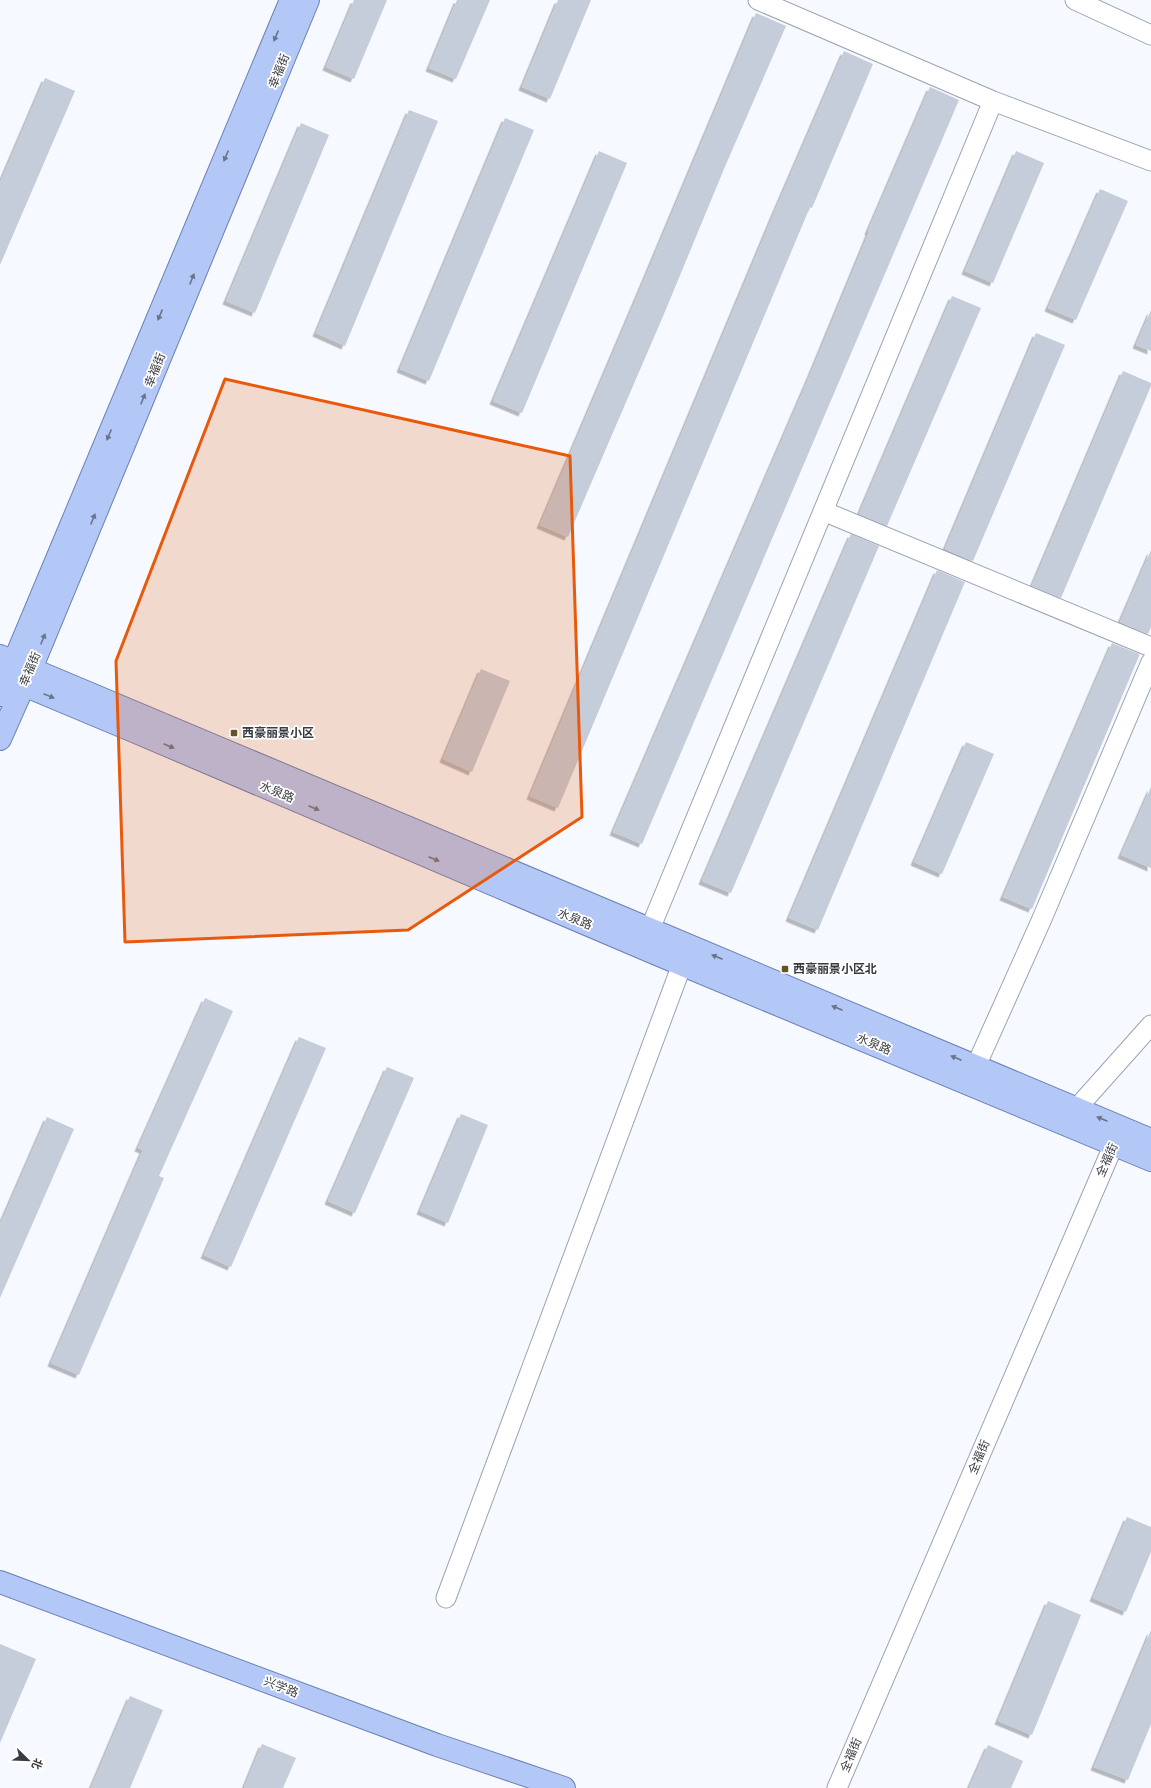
<svg xmlns="http://www.w3.org/2000/svg" width="1151" height="1788" font-family="Quicksand,'Noto Sans SC',sans-serif">
<defs>
<filter id="shadow"><feDropShadow dx="-3.5" dy="3.5" stdDeviation="0" flood-color="#0004"/></filter>
</defs>
<rect width="100%" height="100%" fill="#f6f9ff"/>
<path fill="#c5ccda" filter="url(#shadow)" d="M 354,0 L 387,0 L 354,79 L 326,67 Z
M 457,0 L 490,0 L 456,79 L 429,68 Z
M 558,0 L 591,0 L 550,99 L 522,87 Z
M 756,13 L 786,26 L 724,169 L 664,314 L 568,537 L 540,525 L 642,285 Z
M 844,51 L 873,64 L 812,208 L 810,207 L 558,808 L 530,796 L 774,213 Z
M 45,78 L 75,91 L 0,265 L 0,183 Z
M 930,87 L 959,100 L 642,844 L 613,832 L 810,375 L 869,232 L 868,231 Z
M 409,110 L 438,121 L 345,346 L 316,333 Z
M 505,118 L 534,130 L 429,381 L 400,369 Z
M 301,123 L 329,135 L 255,313 L 226,301 Z
M 599,151 L 627,163 L 522,413 L 493,401 Z
M 1016,151 L 1044,163 L 993,283 L 965,271 Z
M 1100,189 L 1128,201 L 1076,320 L 1048,308 Z
M 952,296 L 981,308 L 887,526 L 859,514 Z
M 1151,310 L 1151,351 L 1136,345 Z
M 1036,333 L 1065,345 L 973,561 L 945,549 Z
M 1123,371 L 1151,383 L 1151,386 L 1061,598 L 1032,586 Z
M 851,534 L 879,546 L 731,893 L 702,881 Z
M 1151,550 L 1151,627 L 1148,634 L 1120,622 Z
M 937,570 L 965,582 L 818,930 L 789,918 Z
M 1112,643 L 1139,654 L 1139,656 L 1032,909 L 1003,897 Z
M 481,669 L 510,681 L 472,772 L 443,759 Z
M 966,742 L 994,754 L 942,874 L 914,862 Z
M 1151,787 L 1151,868 L 1121,855 Z
M 205,998 L 233,1011 L 159,1176 L 164,1178 L 79,1375 L 51,1363 L 143,1150 L 138,1148 Z
M 299,1037 L 326,1048 L 231,1267 L 204,1255 Z
M 387,1067 L 414,1078 L 355,1213 L 328,1201 Z
M 461,1114 L 488,1125 L 448,1223 L 420,1211 Z
M 47,1117 L 74,1129 L 0,1298 L 0,1225 Z
M 1127,1517 L 1151,1527 L 1151,1552 L 1126,1612 L 1093,1598 Z
M 1048,1601 L 1081,1615 L 1032,1735 L 998,1721 Z
M 1151,1630 L 1151,1724 L 1128,1780 L 1094,1767 Z
M 0,1644 L 36,1659 L 0,1743 Z
M 130,1696 L 163,1710 L 130,1788 L 91,1788 Z
M 262,1744 L 296,1758 L 283,1788 L 244,1788 Z
M 988,1745 L 1023,1761 L 1011,1788 L 969,1788 Z"/>
<g fill="none" stroke-linecap="round" stroke-linejoin="round">
<g stroke="#9ca2af" stroke-width="21">
<path id="minor" d="M 758,0 L 993,101 L 1151,161
M 1075,0 L 1151,35
M 823,511 L 1151,647
M 650,929 L 993,101
M 976,1066 L 1041,921 L 1151,662
M 1071,1122 L 1077,1108 L 1151,1025
M 446,1598 L 687,951
M 837,1788 L 1120,1130"/>
</g>
<g stroke="#687fb3" stroke-width="24">
<path id="major" d="M 0,656 L 1151,1140
M 0,675 L 136,732 L 659,955 L 1151,1160
M 0,695 L 291,0
M 0,739 L 31,669 L 308,0
M 0,1582 L 437,1745 L 564,1788"/>
</g>
<use href="#minor" stroke="#fff" stroke-width="19"/>
<use href="#major" stroke="#b3c8f7" stroke-width="22"/>
</g>
<defs><path id="oneway-solid" d="M-6-.8H1V-3.2L6.5 0L1 3.2V.8H-6Z"/></defs>
<g fill="#6a738a">
<use href="#oneway-solid" transform="translate(276 36) rotate(113)"/>
<use href="#oneway-solid" transform="translate(226 156) rotate(113)"/>
<use href="#oneway-solid" transform="translate(192 279) rotate(-68)"/>
<use href="#oneway-solid" transform="translate(160 315) rotate(113)"/>
<use href="#oneway-solid" transform="translate(143 399) rotate(-68)"/>
<use href="#oneway-solid" transform="translate(109 435) rotate(113)"/>
<use href="#oneway-solid" transform="translate(93 519) rotate(-68)"/>
<use href="#oneway-solid" transform="translate(43 639) rotate(-68)"/>
<use href="#oneway-solid" transform="translate(49 696) rotate(22)"/>
<use href="#oneway-solid" transform="translate(169 746) rotate(23)"/>
<use href="#oneway-solid" transform="translate(314 808) rotate(23)"/>
<use href="#oneway-solid" transform="translate(434 859) rotate(23)"/>
<use href="#oneway-solid" transform="translate(717 957) rotate(-157)"/>
<use href="#oneway-solid" transform="translate(837 1008) rotate(-157)"/>
<use href="#oneway-solid" transform="translate(956 1058) rotate(-157)"/>
<use href="#oneway-solid" transform="translate(1102 1119) rotate(-157)"/>
</g>
<path fill="#e8590c" fill-opacity="0.2" stroke="#e8590c" stroke-width="3" stroke-linejoin="round" d="M 225,379 L 570,456 L 582,817 L 408,930 L 125,942 L 116,661 Z"/>
<g fill="#695322" stroke="#fff" stroke-width="1.5">
<rect x="230" y="729" width="8" height="8" rx="2"/>
<rect x="781" y="965" width="8" height="8" rx="2"/>
</g>
<g text-anchor="middle" stroke-width="3.5" stroke-linejoin="round" paint-order="stroke">
<g font-size="12" fill="#393b41" stroke="#fff">
<text transform="translate(279 71) rotate(-68)" y="4">幸福街</text>
<text transform="translate(155 370) rotate(-68)" y="4">幸福街</text>
<text transform="translate(30 669) rotate(-67)" y="4">幸福街</text>
<text transform="translate(277 792) rotate(23)" y="4">水泉路</text>
<text transform="translate(575 919) rotate(23)" y="4">水泉路</text>
<text transform="translate(874 1044) rotate(23)" y="4">水泉路</text>
<text transform="translate(1107 1160) rotate(-66)" y="4">全福街</text>
<text transform="translate(979 1457) rotate(-67)" y="4">全福街</text>
<text transform="translate(281 1687) rotate(21)" y="4">兴学路</text>
<text transform="translate(851 1755) rotate(-67)" y="4">全福街</text>
</g>
<g font-size="12" font-weight="bold" fill="#393b41" stroke="#fff" text-anchor="start">
<text x="242" y="737">西豪丽景小区</text>
<text x="793" y="973">西豪丽景小区北</text>
</g>
</g>
<g transform="translate(28 1760) rotate(113)" stroke="#ffffff" stroke-width="3" paint-order="stroke">
<path d="M0-3L7 15L0 10L-7 15Z" fill="#393b41"/>
<text y="-6" font-size="11" font-weight="bold" text-anchor="middle" fill="#393b41">北</text>
</g>
</svg>
